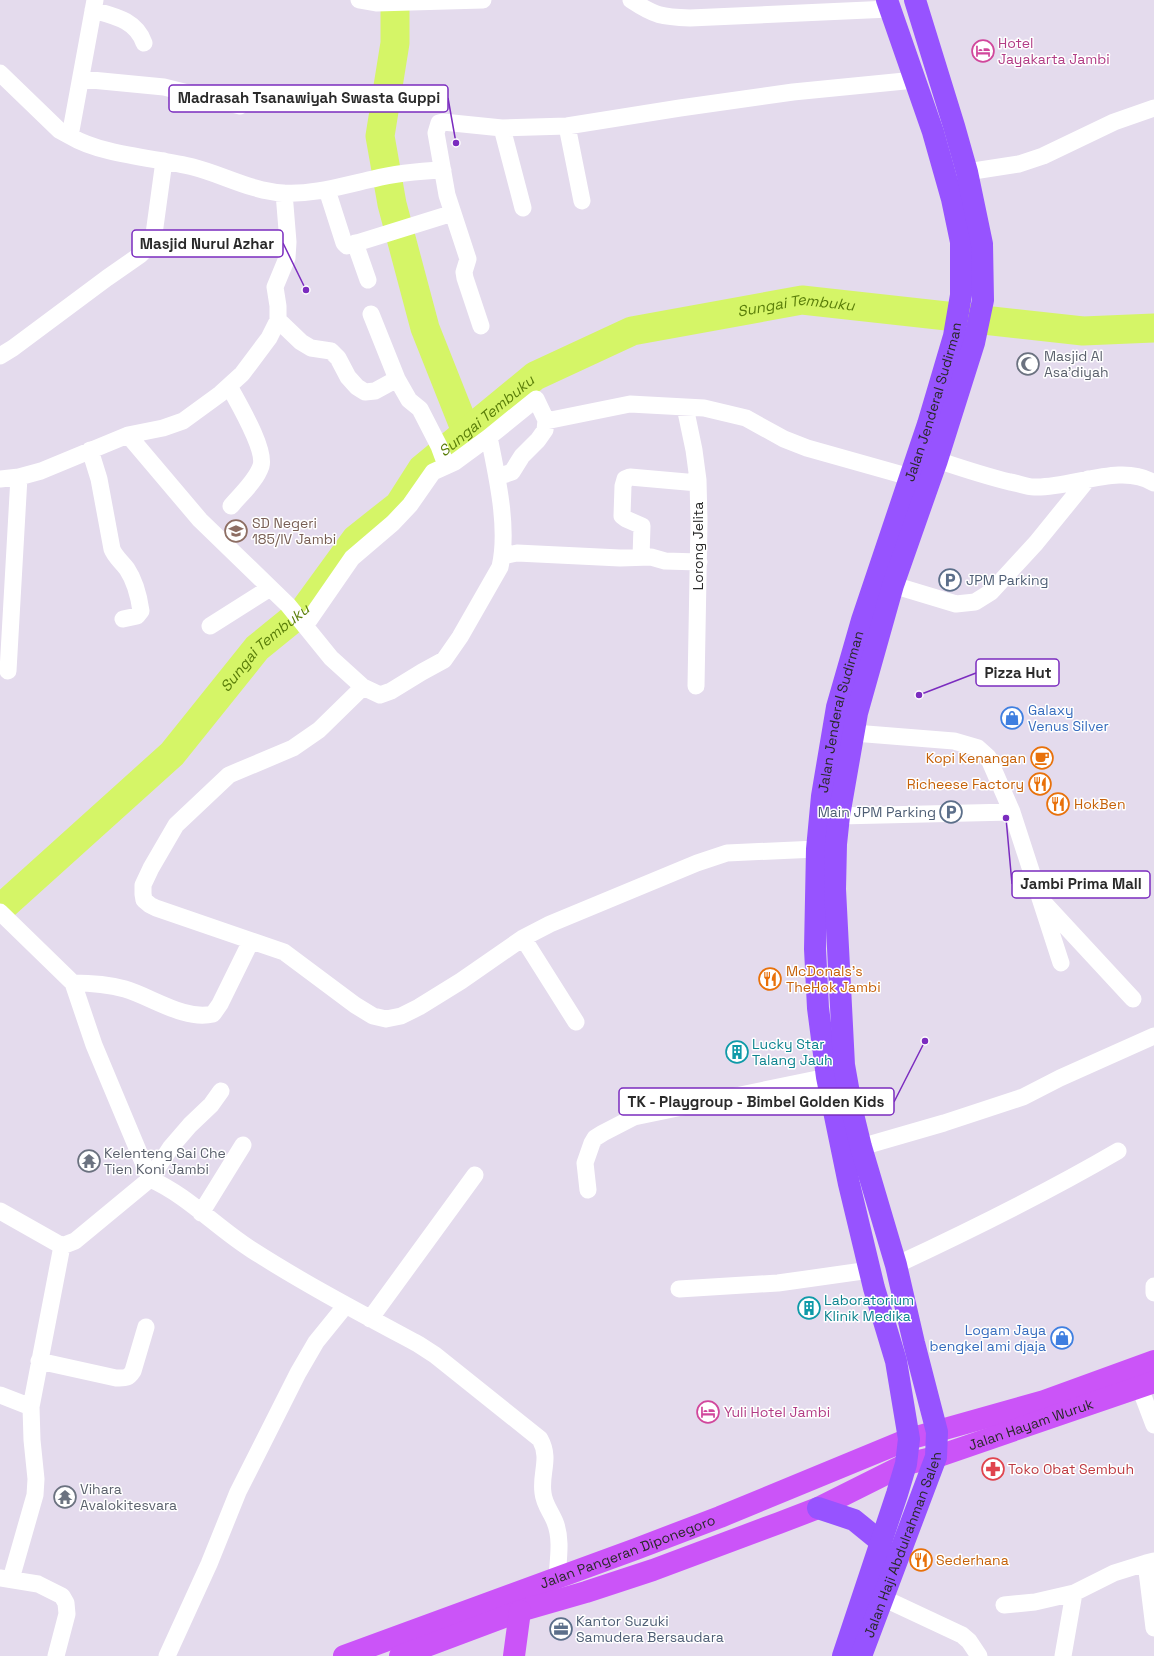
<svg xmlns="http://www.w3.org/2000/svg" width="1154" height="1656" font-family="'Space Grotesk',sans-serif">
<rect width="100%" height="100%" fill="#e4dbed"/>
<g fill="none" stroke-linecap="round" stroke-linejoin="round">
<g stroke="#d5f567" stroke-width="29">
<path d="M 395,0 L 395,43 L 380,136 L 392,204 L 425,328 L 467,434"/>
<path id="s1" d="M 0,909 L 172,754 L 257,648 L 305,609 L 356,539 L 399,505 L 422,469 L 535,376 L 632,331 L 802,300 L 1083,331 L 1154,328"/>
</g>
<path stroke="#fff" stroke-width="17" d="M 95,0 L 70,136 C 101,155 156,158 193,167 C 224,175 251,191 283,193 C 314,195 344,185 373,179 C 396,173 419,171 443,170
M 359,0 L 376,3 L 483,0
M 631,0 C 655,16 662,17 690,18 L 890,9
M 93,10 C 114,16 136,20 144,43
M 0,73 L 59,130 L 70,136
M 81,79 L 164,87 L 240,106
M 567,126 L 582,201
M 967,172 L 1019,164 L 1043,156 L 1114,122 L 1154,108
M 327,190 L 344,243 L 347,246 L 453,213
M 523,208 L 502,128 L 567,126 L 680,108 L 793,92 L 915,80
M 355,243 L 368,280
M 371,314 L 397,379 L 409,400 L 420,409 L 439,446 L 446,465
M 278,320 L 301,342 L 311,348 L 331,351 L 338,358 L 348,377 L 357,387 L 365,392 L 375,391 L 397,379
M 481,326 L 465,278 L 464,272 L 468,259 L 447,195 L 436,133 L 439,123 L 443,122 L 502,128
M 0,356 L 13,348 L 107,278 L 140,255 L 149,246 L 154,234 L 164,161
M 229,386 C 238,403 266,449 261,466 C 256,481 241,494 231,506
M 685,407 L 694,450 L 698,480 L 699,522 L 696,686
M 546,421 L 630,404 L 704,408 L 746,418 L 784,439 L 807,448 L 910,477
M 128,435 L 200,520 L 288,605 L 331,658 L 363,687 L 380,695 L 391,691 L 422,672 L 444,660 L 460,637 L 500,567 C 509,528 497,477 489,437 L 536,399 L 546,420 L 545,430 L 538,440 L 522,456 L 512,472 L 497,477
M 90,450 L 99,479 L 112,549 C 115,557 122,562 127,569 C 135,581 139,597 141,611 L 137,616 L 123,619
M 937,460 C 961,468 985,476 1010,482 C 1018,483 1026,487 1034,487 C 1071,489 1121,462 1154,483
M 0,479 L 19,477 L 41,471 L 128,435 L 163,428 L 183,421 L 220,394 L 242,374 L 269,338 L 278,320 L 278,306 L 275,287 L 287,258 L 288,242 L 284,193
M 502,556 L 517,553 L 620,558 L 651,557 L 665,561 L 699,562
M 641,557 L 642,526 L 626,519 L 622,516 L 623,486 L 625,479 L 630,477 L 698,483
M 893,585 L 956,604 L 975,602 L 991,592 L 1036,543 L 1088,479
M 210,626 L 270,588
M 305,626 L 352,558 L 393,523 L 410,505 L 433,472 L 455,462 L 489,437
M 8,671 L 19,477
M 363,687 L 319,730 L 293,748 L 229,775 L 176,825 L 151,868 L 143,885 L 143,894 L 144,900 L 150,905 L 156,908 L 284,952 L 355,1005 L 373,1016 L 386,1019 L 401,1016 L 419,1007 L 461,981 L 523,938 L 550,924 L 697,863 L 727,853 L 817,849
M 854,733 L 954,741 L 978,748 L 988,757 L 1012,812 L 1061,963
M 839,816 L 1012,812
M 1045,904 L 1133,999
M 0,912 L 73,983 L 94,1045 L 150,1179 C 187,1195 217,1228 252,1250 C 305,1284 362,1314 418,1344 L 435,1355 L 540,1439 C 551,1459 540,1473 543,1493 C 544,1504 551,1512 555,1522 C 562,1539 558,1560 557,1578
M 523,938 L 576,1022
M 73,983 C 91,983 107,984 125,989 C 152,997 185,1021 213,1014 L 220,1004 L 251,941
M 861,1147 L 944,1123 L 1023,1097 L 1060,1078 L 1154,1036
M 588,1190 L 585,1163 L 592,1143 L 595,1138 L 603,1133 L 634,1117 L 827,1077
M 0,1211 L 62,1246
M 201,1213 L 243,1145
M 62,1246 L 75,1241 L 150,1179 L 171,1147 L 190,1125 L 211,1105 L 221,1091
M 896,1265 C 971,1230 1046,1193 1118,1151
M 1154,1286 L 1154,1293
M 679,1289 L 778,1283 L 870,1270
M 370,1319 L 475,1175
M 39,1361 L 116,1378 C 125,1378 128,1379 133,1371 L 146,1327
M 1140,1388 L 1154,1425
M 0,1395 L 31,1407
M 1154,1561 L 1146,1563 L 1154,1628
M 0,1578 L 38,1584 L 62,1596 L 66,1603 L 67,1614 L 56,1656
M 11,1579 L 35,1495 L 36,1479 L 32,1440 L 31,1407 L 62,1246
M 883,1598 L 962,1635 L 969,1641 L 979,1656
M 1004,1605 L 1035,1602 L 1074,1593
M 167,1656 L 209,1564 L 238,1492 L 298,1373 L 316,1342 L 346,1305
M 1063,1656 L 1074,1593 L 1114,1573 L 1146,1563"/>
<g stroke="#cb54f8" stroke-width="22">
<path id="s2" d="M 344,1656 L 636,1549 L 720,1517 L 909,1439 L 1044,1401 L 1154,1361"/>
<path id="s3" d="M 400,1656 L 520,1611 L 586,1592 L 653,1570 L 779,1523 L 818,1508 L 906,1464 L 936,1457 L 1154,1382"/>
<path d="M 514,1656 L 520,1611"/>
</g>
<g stroke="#9753ff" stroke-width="22">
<path d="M 818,1508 L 854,1520 L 881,1542"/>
<path id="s4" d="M 843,1656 L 897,1494 L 906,1464 L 909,1439 L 896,1361 L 874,1288 L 849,1184 L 827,1077 L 818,1008 L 815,949 L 817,849 L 822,796 L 837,707 L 862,620 L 928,424 L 954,336 L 961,295 L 961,242 L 952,199 L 933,132 L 887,0"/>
<path id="s5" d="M 861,1656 L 936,1457 L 937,1432 L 914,1343 L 896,1265 L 861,1147 L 852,1110 L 844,1065 L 835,889 L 836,844 L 839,816 L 857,713 L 893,585 L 937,460 L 974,343 L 983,300 L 982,244 L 967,172 L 954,126 L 915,0"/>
</g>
</g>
<defs>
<g id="hotel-ring" transform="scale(1.15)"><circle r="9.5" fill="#fff" stroke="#d1479c" stroke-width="1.5"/><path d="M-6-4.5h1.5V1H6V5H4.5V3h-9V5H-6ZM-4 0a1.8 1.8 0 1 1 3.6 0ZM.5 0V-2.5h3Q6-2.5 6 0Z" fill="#d1479c"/></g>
<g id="mosque-ring" transform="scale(1.15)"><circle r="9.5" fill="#fff" stroke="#6b7280" stroke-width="1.5"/><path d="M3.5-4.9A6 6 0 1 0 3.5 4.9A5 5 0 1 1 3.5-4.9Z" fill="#6b7280"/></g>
<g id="school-ring" transform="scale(1.15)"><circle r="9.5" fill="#fff" stroke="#8d6e63" stroke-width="1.5"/><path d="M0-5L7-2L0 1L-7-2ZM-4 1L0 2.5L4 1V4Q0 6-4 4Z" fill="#8d6e63"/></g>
<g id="parking-ring" transform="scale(1.15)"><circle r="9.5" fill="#fff" stroke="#5c6f8a" stroke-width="1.5"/><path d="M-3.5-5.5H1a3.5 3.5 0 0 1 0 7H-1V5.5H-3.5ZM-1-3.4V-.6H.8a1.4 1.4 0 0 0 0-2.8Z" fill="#5c6f8a"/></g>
<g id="shop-ring" transform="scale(1.15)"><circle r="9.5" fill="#fff" stroke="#3f7fe0" stroke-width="1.5"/><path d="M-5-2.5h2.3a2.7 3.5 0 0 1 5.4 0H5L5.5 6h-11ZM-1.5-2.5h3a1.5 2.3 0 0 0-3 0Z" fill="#3f7fe0"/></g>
<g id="cafe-ring" transform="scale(1.15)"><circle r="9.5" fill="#fff" stroke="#e8710a" stroke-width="1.5"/><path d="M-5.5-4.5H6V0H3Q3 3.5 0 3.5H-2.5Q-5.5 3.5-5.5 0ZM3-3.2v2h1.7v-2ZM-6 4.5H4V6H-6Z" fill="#e8710a"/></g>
<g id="restaurant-ring" transform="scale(1.15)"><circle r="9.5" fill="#fff" stroke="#e8710a" stroke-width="1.5"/><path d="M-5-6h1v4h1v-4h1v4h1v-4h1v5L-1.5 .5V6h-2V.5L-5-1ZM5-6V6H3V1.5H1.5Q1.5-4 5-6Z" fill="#e8710a"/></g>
<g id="building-ring" transform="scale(1.15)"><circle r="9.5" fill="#fff" stroke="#0f9aa8" stroke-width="1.5"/><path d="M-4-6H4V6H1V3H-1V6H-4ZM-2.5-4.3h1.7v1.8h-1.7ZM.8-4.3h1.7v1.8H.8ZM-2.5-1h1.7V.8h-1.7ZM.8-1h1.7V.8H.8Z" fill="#0f9aa8"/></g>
<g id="temple-ring" transform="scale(1.15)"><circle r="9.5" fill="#fff" stroke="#6b7280" stroke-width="1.5"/><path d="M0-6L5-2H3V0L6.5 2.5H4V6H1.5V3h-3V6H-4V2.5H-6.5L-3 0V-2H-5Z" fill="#6b7280"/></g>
<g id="pharmacy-ring" transform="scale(1.15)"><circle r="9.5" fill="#fff" stroke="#e0444e" stroke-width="1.5"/><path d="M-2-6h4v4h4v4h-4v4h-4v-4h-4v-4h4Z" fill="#e0444e"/></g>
<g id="office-ring" transform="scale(1.15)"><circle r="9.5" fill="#fff" stroke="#5c6f8a" stroke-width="1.5"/><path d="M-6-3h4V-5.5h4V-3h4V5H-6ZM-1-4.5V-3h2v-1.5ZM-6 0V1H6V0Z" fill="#5c6f8a"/></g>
</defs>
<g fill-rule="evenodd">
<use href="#hotel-ring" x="983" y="51"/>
<use href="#mosque-ring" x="1028" y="364"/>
<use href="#school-ring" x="236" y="531"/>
<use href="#parking-ring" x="950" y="580"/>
<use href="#shop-ring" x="1012" y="718"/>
<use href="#cafe-ring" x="1042" y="758"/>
<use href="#restaurant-ring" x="1040" y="784"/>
<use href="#restaurant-ring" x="1058" y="804"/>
<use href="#parking-ring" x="951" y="812"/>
<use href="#restaurant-ring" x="770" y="979"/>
<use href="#building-ring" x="737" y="1052"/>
<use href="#temple-ring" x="89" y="1161"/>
<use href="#building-ring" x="809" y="1308"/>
<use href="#shop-ring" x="1062" y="1338"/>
<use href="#hotel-ring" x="708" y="1412"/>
<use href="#pharmacy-ring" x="993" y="1469"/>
<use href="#temple-ring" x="65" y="1497"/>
<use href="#restaurant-ring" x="921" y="1560"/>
<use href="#office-ring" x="561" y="1629"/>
</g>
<g text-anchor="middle" stroke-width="3" stroke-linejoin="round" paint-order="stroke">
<g font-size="14" fill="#b23c85" stroke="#fff" text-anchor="start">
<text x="998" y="48">Hotel<tspan x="998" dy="16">Jayakarta Jambi</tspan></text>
<text x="724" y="1417">Yuli Hotel Jambi</text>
</g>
<g font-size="14" fill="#5b616d" stroke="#fff" text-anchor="start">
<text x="1044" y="361">Masjid Al<tspan x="1044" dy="16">Asa'diyah</tspan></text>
<text x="104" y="1158">Kelenteng Sai Che<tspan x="104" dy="16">Tien Koni Jambi</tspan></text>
<text x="80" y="1494">Vihara<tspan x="80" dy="16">Avalokitesvara</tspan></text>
</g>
<g font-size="14" fill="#2a2a2a" stroke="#fff">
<text dy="5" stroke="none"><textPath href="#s4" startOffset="1291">Jalan Jenderal Sudirman</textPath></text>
<text transform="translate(698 546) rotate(-90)" y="5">Lorong Jelita</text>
<text dy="5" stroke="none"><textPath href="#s4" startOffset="967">Jalan Jenderal Sudirman</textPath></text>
<text dy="5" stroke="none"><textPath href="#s3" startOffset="673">Jalan Hayam Wuruk</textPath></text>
<text dy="5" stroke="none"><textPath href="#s5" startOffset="119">Jalan Haji Abdulrahman Saleh</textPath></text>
<text dy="5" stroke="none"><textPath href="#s2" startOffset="302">Jalan Pangeran Diponegoro</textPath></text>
</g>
<g font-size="14" fill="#785e54" stroke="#fff" text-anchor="start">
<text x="252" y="528">SD Negeri<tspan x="252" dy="16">185/IV Jambi</tspan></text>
</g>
<g font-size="14" fill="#4e5e75" stroke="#fff" text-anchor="start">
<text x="966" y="585">JPM Parking</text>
<text x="936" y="817" text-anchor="end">Main JPM Parking</text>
<text x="576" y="1626">Kantor Suzuki<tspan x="576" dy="16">Samudera Bersaudara</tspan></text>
</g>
<g font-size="14" fill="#366cbe" stroke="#fff" text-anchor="start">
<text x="1028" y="715">Galaxy<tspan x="1028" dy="16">Venus Silver</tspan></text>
<text x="1046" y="1335" text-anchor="end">Logam Jaya<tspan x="1046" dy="16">bengkel ami djaja</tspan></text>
</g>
<g font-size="14" fill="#c56008" stroke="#fff" text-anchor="start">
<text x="1026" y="763" text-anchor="end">Kopi Kenangan</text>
<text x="1024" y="789" text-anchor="end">Richeese Factory</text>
<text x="1074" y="809">HokBen</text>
<text x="786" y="976">McDonals's<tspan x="786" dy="16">TheHok Jambi</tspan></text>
<text x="936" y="1565">Sederhana</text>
</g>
<g font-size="14" fill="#0d838f" stroke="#fff" text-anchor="start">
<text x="752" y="1049">Lucky Star<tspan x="752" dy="16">Talang Jauh</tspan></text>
<text x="824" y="1305">Laboratorium<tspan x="824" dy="16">Klinik Medika</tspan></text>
</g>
<g font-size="14" fill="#be3a42" stroke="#fff" text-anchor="start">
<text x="1008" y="1474">Toko Obat Sembuh</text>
</g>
<g font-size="15" font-style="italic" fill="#5a7e09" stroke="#fff">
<text dy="5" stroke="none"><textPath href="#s1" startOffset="1033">Sungai Tembuku</textPath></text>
<text dy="5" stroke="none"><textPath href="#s1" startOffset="697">Sungai Tembuku</textPath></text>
<text dy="5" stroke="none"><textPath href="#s1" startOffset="373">Sungai Tembuku</textPath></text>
</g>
</g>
<path fill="none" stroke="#7b2cbf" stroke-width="1.5" d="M456 143L448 98M306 290L283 243M919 695L976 673M1006 818L1012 884M925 1041L894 1102"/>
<g fill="#7b2cbf" stroke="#fff" stroke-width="1.5">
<circle cx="456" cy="143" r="4"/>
<circle cx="306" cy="290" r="4"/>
<circle cx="919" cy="695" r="4"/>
<circle cx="1006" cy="818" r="4"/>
<circle cx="925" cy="1041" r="4"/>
</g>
<g fill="#fff" stroke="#7b2cbf" stroke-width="1.5">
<rect x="169" y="85" width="279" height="27" rx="4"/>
<rect x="132" y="230" width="151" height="27" rx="4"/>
<rect x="976" y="659" width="83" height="27" rx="4"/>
<rect x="1012" y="871" width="138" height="27" rx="4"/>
<rect x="619" y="1088" width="275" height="27" rx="4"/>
</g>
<g font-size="15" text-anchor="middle" font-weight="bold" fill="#2a2a2a">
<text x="309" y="103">Madrasah Tsanawiyah Swasta Guppi</text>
<text x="207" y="249">Masjid Nurul Azhar</text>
<text x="1018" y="678">Pizza Hut</text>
<text x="1081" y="889">Jambi Prima Mall</text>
<text x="756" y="1107">TK - Playgroup - Bimbel Golden Kids</text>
</g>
</svg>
